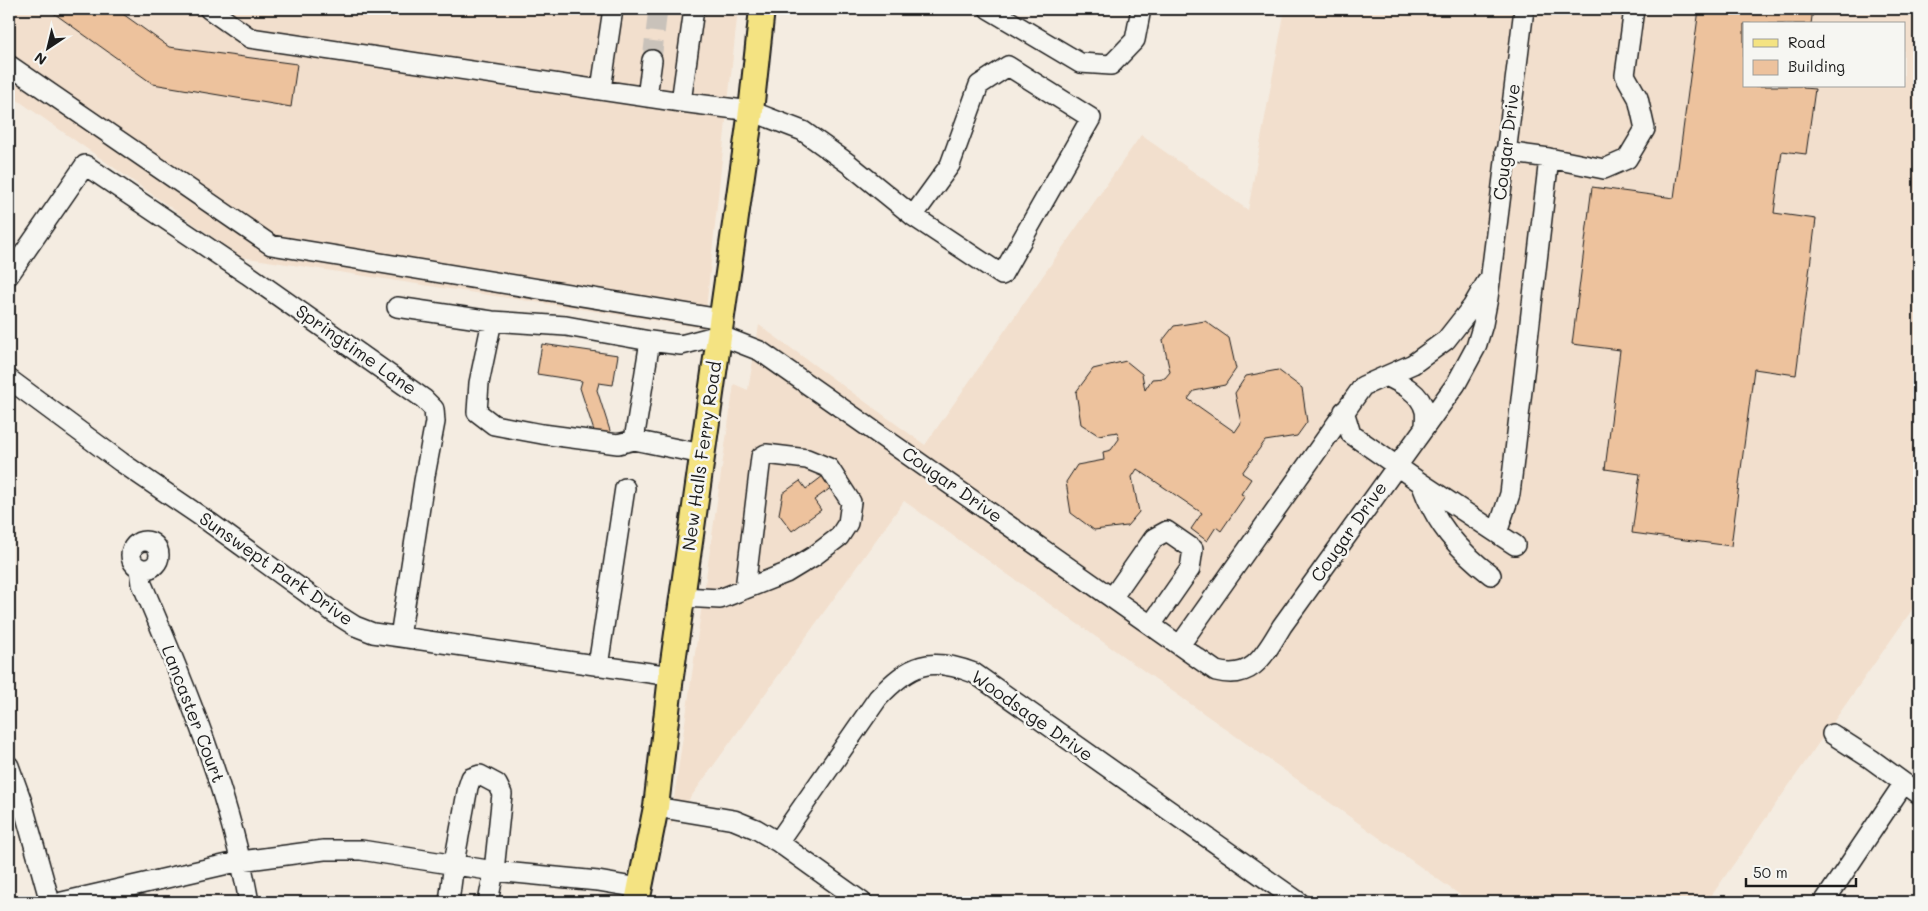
<svg xmlns="http://www.w3.org/2000/svg" width="1928" height="911" font-family="Mali,sans-serif">
<rect width="100%" height="100%" fill="#f4ece1"/>
<filter id="ink" filterUnits="userSpaceOnUse"><feTurbulence type="fractalNoise" baseFrequency=".02" numOctaves="2"/><feDisplacementMap in="SourceGraphic" scale="10" xChannelSelector="R" yChannelSelector="G"/><feConvolveMatrix kernelMatrix="1 2 1 2 8 2 1 2 1" color-interpolation-filters="sRGB"/></filter>
<g filter="url(#ink)">
<path fill="#f2dfcd" fill-rule="evenodd" d="M 9,9 L 738,9 L 704,328 L 241,257 L 9,94 Z
M 1285,9 L 1919,9 L 1919,600 L 1707,902 L 1470,902 L 904,501 L 670,826 L 734,384 L 748,390 L 759,325 L 925,445 L 1141,135 L 1248,210 ZM 1744,24 L 1904,24 L 1904,86 L 1744,86 Z"/>
<path fill="#edc29d" stroke="#1c1c1c" d="M 48,9 L 116,9 L 169,47 L 297,64 L 291,107 L 153,84 Z
M 1699,9 L 1813,9 L 1811,24 L 1744,24 L 1744,86 L 1803,86 L 1803,88 L 1815,89 L 1806,154 L 1782,151 L 1774,213 L 1816,219 L 1796,375 L 1754,369 L 1731,546 L 1632,533 L 1640,474 L 1605,469 L 1620,350 L 1572,344 L 1592,187 L 1674,198 Z
M 1205,321 L 1229,338 L 1236,369 L 1225,385 L 1194,391 L 1188,399 L 1235,432 L 1241,423 L 1235,393 L 1246,376 L 1278,370 L 1302,388 L 1307,422 L 1297,436 L 1265,441 L 1242,473 L 1251,479 L 1241,494 L 1245,496 L 1221,531 L 1216,527 L 1207,541 L 1191,529 L 1202,513 L 1137,469 L 1132,477 L 1139,512 L 1127,526 L 1094,530 L 1071,513 L 1066,482 L 1077,465 L 1104,460 L 1103,452 L 1111,450 L 1119,439 L 1118,432 L 1098,435 L 1081,424 L 1076,392 L 1093,369 L 1126,361 L 1142,374 L 1145,390 L 1152,379 L 1165,378 L 1170,372 L 1163,340 L 1174,326 Z
M 542,344 L 618,355 L 613,385 L 599,383 L 597,390 L 612,437 L 595,434 L 580,388 L 582,381 L 537,374 Z
M 823,476 L 832,487 L 814,500 L 821,510 L 792,531 L 779,514 L 783,493 L 800,481 L 806,489 Z"/>
<g fill="none" stroke-linecap="round" stroke-linejoin="round">
<path stroke="#c9c2ba" stroke-width="19" stroke-dasharray="19 9" stroke-linecap="butt" d="M 652,60 L 658,9"/>
<g stroke="#1c1c1c" stroke-width="22">
<path id="minor" d="M 209,9 L 250,38 L 681,102 L 751,111 L 803,131 L 849,164 L 913,216 L 1002,275 L 1091,118 L 1008,66 L 979,85 L 950,165 L 913,216
M 989,9 L 1080,63 L 1111,65 L 1135,40 L 1141,9
M 9,65 L 271,245 L 721,319
M 601,89 L 613,9
M 647,97 L 652,60
M 681,102 L 694,9
M 1505,152 L 1549,158 L 1604,169 L 1627,159 L 1645,129 L 1638,98 L 1625,75 L 1634,9
M 9,275 L 85,165 L 247,274 L 424,399 L 434,409 L 435,422 L 424,481 L 400,637
M 397,307 L 492,321 L 566,326 L 650,341
M 492,321 L 479,383 L 477,412 L 494,425 L 542,434 L 618,444 L 634,440
M 1386,376 C 1401,383 1421,393 1425,411 C 1426,416 1425,422 1425,427
M 9,379 L 121,462 L 209,522 L 336,614 L 355,626 L 373,633 L 671,676
M 1344,411 L 1351,434 L 1421,483 L 1515,545
M 702,454 L 634,440 L 650,341 L 681,345 L 719,335 L 760,351 L 1216,671 C 1253,681 1265,654 1282,626 L 1456,384 L 1476,347 L 1483,324 L 1488,298 L 1524,9
M 1421,483 C 1435,523 1457,549 1491,575
M 1497,533 L 1510,494 L 1549,158
M131 555a14 14 0 1 1 28 0a14 14 0 1 1-28 0Z
M 140,568 L 142,584 C 186,687 229,791 249,902
M 682,597 L 720,599 L 725,597 L 786,573 L 814,556 L 839,537 L 848,523 L 851,502 L 829,468 L 807,459 L 766,454 L 761,457 L 745,589
M 1112,598 L 1154,538 L 1167,531 L 1193,549 L 1190,569 L 1151,625
M 1180,645 L 1363,386 L 1413,364 L 1446,340 L 1472,307 L 1486,283
M 598,666 L 625,488
M 1832,734 L 1871,759 L 1919,794
M 9,766 L 22,802 L 50,902
M 656,807 L 734,820 L 756,829 L 778,842 L 862,902
M 778,842 L 878,698 C 910,664 929,656 974,673 L 1299,902
M 62,902 L 241,861 L 324,850 L 361,850 L 494,871 L 598,881 L 639,888
M 449,902 L 454,863 L 468,787 L 471,778 L 480,775 L 497,784 L 502,794 L 494,871 L 488,902
M 1824,902 L 1904,783"/>
</g>
<g stroke="#1c1c1c" stroke-width="28">
<path id="major" d="M 637,902 L 656,807 L 671,676 L 751,111 L 762,9"/>
</g>
<use href="#minor" stroke="#f6f6f2" stroke-width="19"/>
<use href="#major" stroke="#f4e382" stroke-width="24"/>
</g>
</g>
<g text-anchor="middle" stroke-width="5" stroke-linejoin="round" paint-order="stroke">
<g font-size="18" fill="#1c1c1c" stroke="#f6f6f2">
<text transform="translate(1507 142) rotate(-83)" y="6">Cougar Drive</text>
<text transform="translate(356 350) rotate(35)" y="6">Springtime Lane</text>
<text transform="translate(702 456) rotate(-82)" y="6">New Halls Ferry Road</text>
<text transform="translate(952 485) rotate(35)" y="6">Cougar Drive</text>
<text transform="translate(1349 532) rotate(-55)" y="6">Cougar Drive</text>
<text transform="translate(276 569) rotate(35)" y="6">Sunswept Park Drive</text>
<text transform="translate(193 714) rotate(69)" y="6">Lancaster Court</text>
<text transform="translate(1032 716) rotate(35)" y="6">Woodsage Drive</text>
</g>
</g>
<rect width="1928" height="911" fill="none" stroke="#f6f6f2" stroke-width="30"/>
<rect x="15" y="15" width="1898" height="881" fill="none" stroke="#1c1c1c" stroke-width="2" filter="url(#ink)"/>
<rect x="1743" y="22" width="162" height="65" fill="#f6f6f2" stroke="#9f9f9c"/>
<rect x="1753" y="39" width="25" height="8" fill="#f4e382" stroke="#9f9f9c"/>
<text x="1788" y="48" font-size="15" fill="#1c1c1c">Road</text>
<rect x="1753" y="60" width="25" height="15" fill="#edc29d" stroke="#9f9f9c"/>
<text x="1788" y="72" font-size="15" fill="#1c1c1c">Building</text>
<g transform="translate(48 48) rotate(215)" stroke="#f6f6f2" stroke-width="4" paint-order="stroke">
<path d="M0-4L9 19L0 12L-9 19Z" fill="#1c1c1c"/>
<text y="-8" font-size="14" font-weight="bold" text-anchor="middle" fill="#1c1c1c">N</text>
</g>
<path d="M1746 878v8h110v-8" fill="none" stroke="#1c1c1c" stroke-width="2.5"/>
<text x="1753" y="878" font-size="15" fill="#1c1c1c" stroke="#f6f6f2" stroke-width="4" paint-order="stroke">50 m</text>
</svg>
